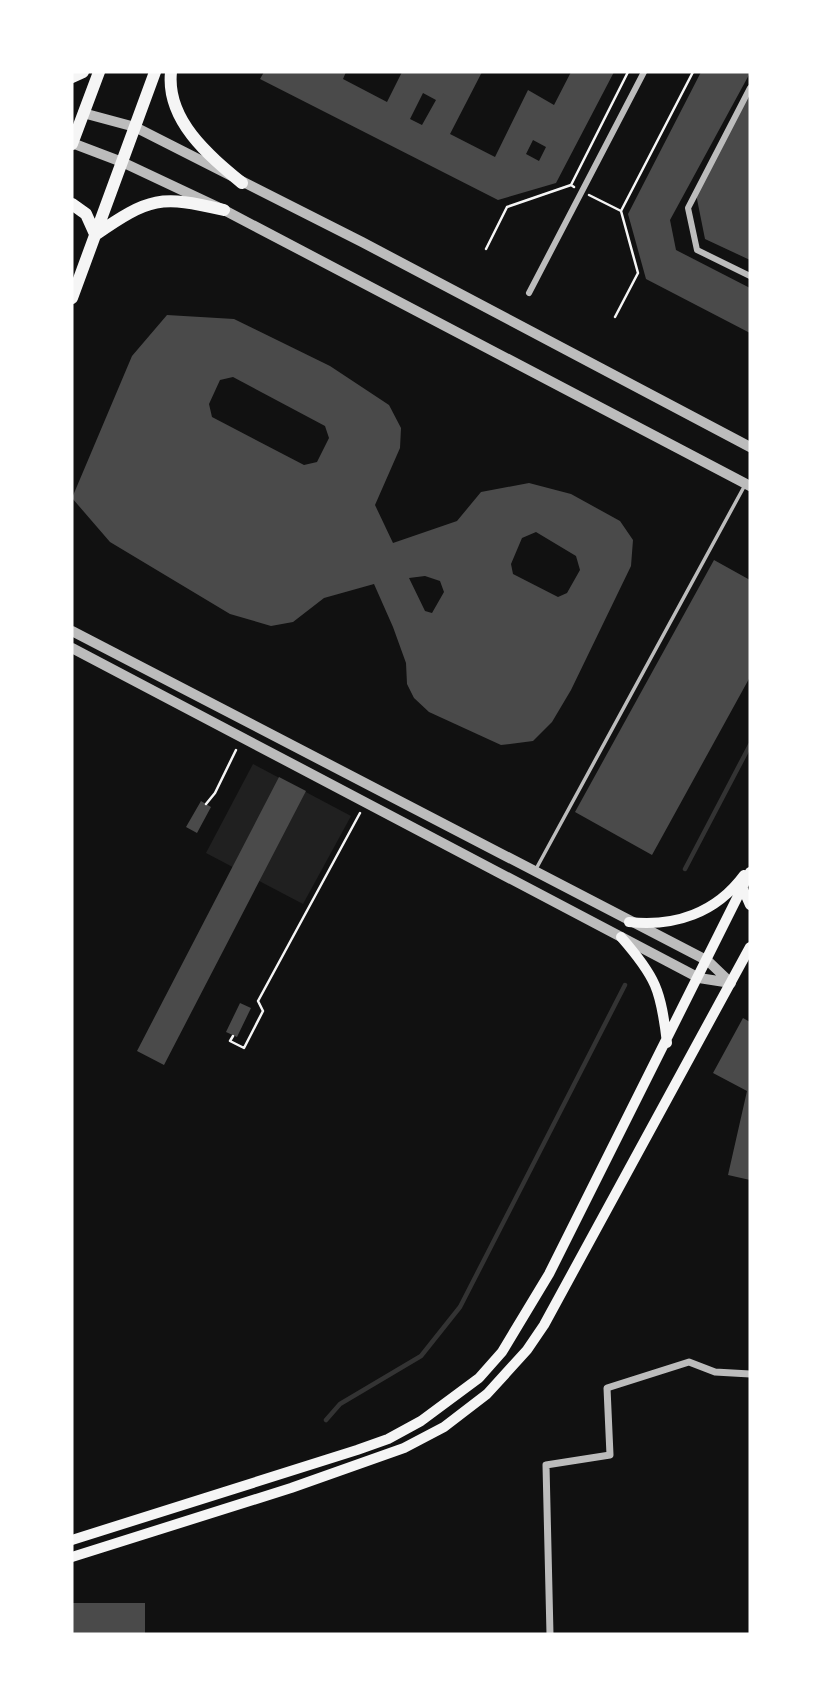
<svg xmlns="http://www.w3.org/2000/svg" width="822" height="1706" font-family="'Open Sans',sans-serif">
<rect width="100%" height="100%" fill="#111"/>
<path fill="#202020" d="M 253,764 L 351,816 L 303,904 L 206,853 Z"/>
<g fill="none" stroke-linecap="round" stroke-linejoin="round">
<path stroke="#333" stroke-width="4.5" d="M 685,869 L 750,745
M 326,1420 L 340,1404 L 421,1356 L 460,1307 L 625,985"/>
</g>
<path fill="#4a4a4a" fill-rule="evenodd" d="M 264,72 L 346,72 L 343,79 L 387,102 L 402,72 L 482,72 L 450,134 L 495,157 L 528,90 L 554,105 L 571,72 L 614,72 L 556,183 L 498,200 L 260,79 ZM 423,93 L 436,100 L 422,125 L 410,119 ZM 533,140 L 546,147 L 539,161 L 526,154 Z
M 701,72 L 750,73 L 670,220 L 676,250 L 750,288 L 750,333 L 646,279 L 628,214 Z
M 750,88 L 750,260 L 705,239 L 696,194 Z
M 167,315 L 234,319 L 330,366 L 389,405 L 401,428 L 400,448 L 375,505 L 393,543 L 457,521 L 481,492 L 529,483 L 571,494 L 620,521 L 633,540 L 631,566 L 571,690 L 552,722 L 533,741 L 501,745 L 429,712 L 414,698 L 407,684 L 406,663 L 393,627 L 374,584 L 324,598 L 293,622 L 271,626 L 230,614 L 110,542 L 72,498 L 132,356 ZM 233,377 L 325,426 L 329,438 L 317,462 L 304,465 L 212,417 L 209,404 L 220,380 ZM 536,532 L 576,556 L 580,570 L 567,593 L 558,597 L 513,574 L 511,564 L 522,538 ZM 425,576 L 440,581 L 444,592 L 432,613 L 425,611 L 409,578 Z
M 714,560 L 750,580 L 750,677 L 652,855 L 575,812 Z
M 279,777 L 306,791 L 164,1065 L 137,1051 Z
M 201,801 L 211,807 L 197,833 L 186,827 Z
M 240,1003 L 251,1008 L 237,1037 L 226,1032 Z
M 743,1018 L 750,1022 L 750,1180 L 728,1175 L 747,1091 L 713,1073 Z
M 72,1603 L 145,1603 L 145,1634 L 72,1634 Z"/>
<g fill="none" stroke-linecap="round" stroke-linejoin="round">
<path stroke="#f5f5f5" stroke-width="2.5" d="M 574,187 L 571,185 L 628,72
M 589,195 L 621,211
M 486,249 L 507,207 L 571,185
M 615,317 L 638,273 L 621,211 L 693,72
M 206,804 L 215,793 L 236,750
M 233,1036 L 230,1041 L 244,1048 L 263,1011 L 258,1001 L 360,813"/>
<path stroke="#bcbcbc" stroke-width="3.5" d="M 536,869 L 745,485"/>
<path stroke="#bcbcbc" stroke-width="6" d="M 750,88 L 688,208 L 697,250 L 750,276
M 529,293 L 644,72"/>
<path stroke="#bcbcbc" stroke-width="7" d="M 550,1634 L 546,1465 L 610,1455 L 607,1388 L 689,1362 L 715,1372 L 750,1374"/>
<path stroke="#bcbcbc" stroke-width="10" d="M 83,113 L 135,127 L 362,242 L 750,447
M 72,143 L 122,162 L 224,210 L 750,486
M 72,631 L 708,961 L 731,983
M 72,648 L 699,978 L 731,983"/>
<path stroke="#f5f5f5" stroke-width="10" d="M 743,889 L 750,905
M 629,922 C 675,927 716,913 744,875
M 621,937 C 656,977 661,990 667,1043
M 72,1540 L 357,1450 L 388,1439 L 421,1421 L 479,1378 L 502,1352 L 549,1274 L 750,872
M 72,1557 L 291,1488 L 404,1448 L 444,1427 L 487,1394 L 527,1350 L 544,1325 L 750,947"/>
<path stroke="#f5f5f5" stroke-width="12" d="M 171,72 C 166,120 208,155 242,183
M 72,77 L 83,72
M 72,144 L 99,72
M 72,204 L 86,214 L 95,234
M 95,235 C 150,197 160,195 224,210
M 72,298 L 155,72"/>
</g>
<rect width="822" height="1706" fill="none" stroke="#ffffff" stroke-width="147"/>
</svg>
